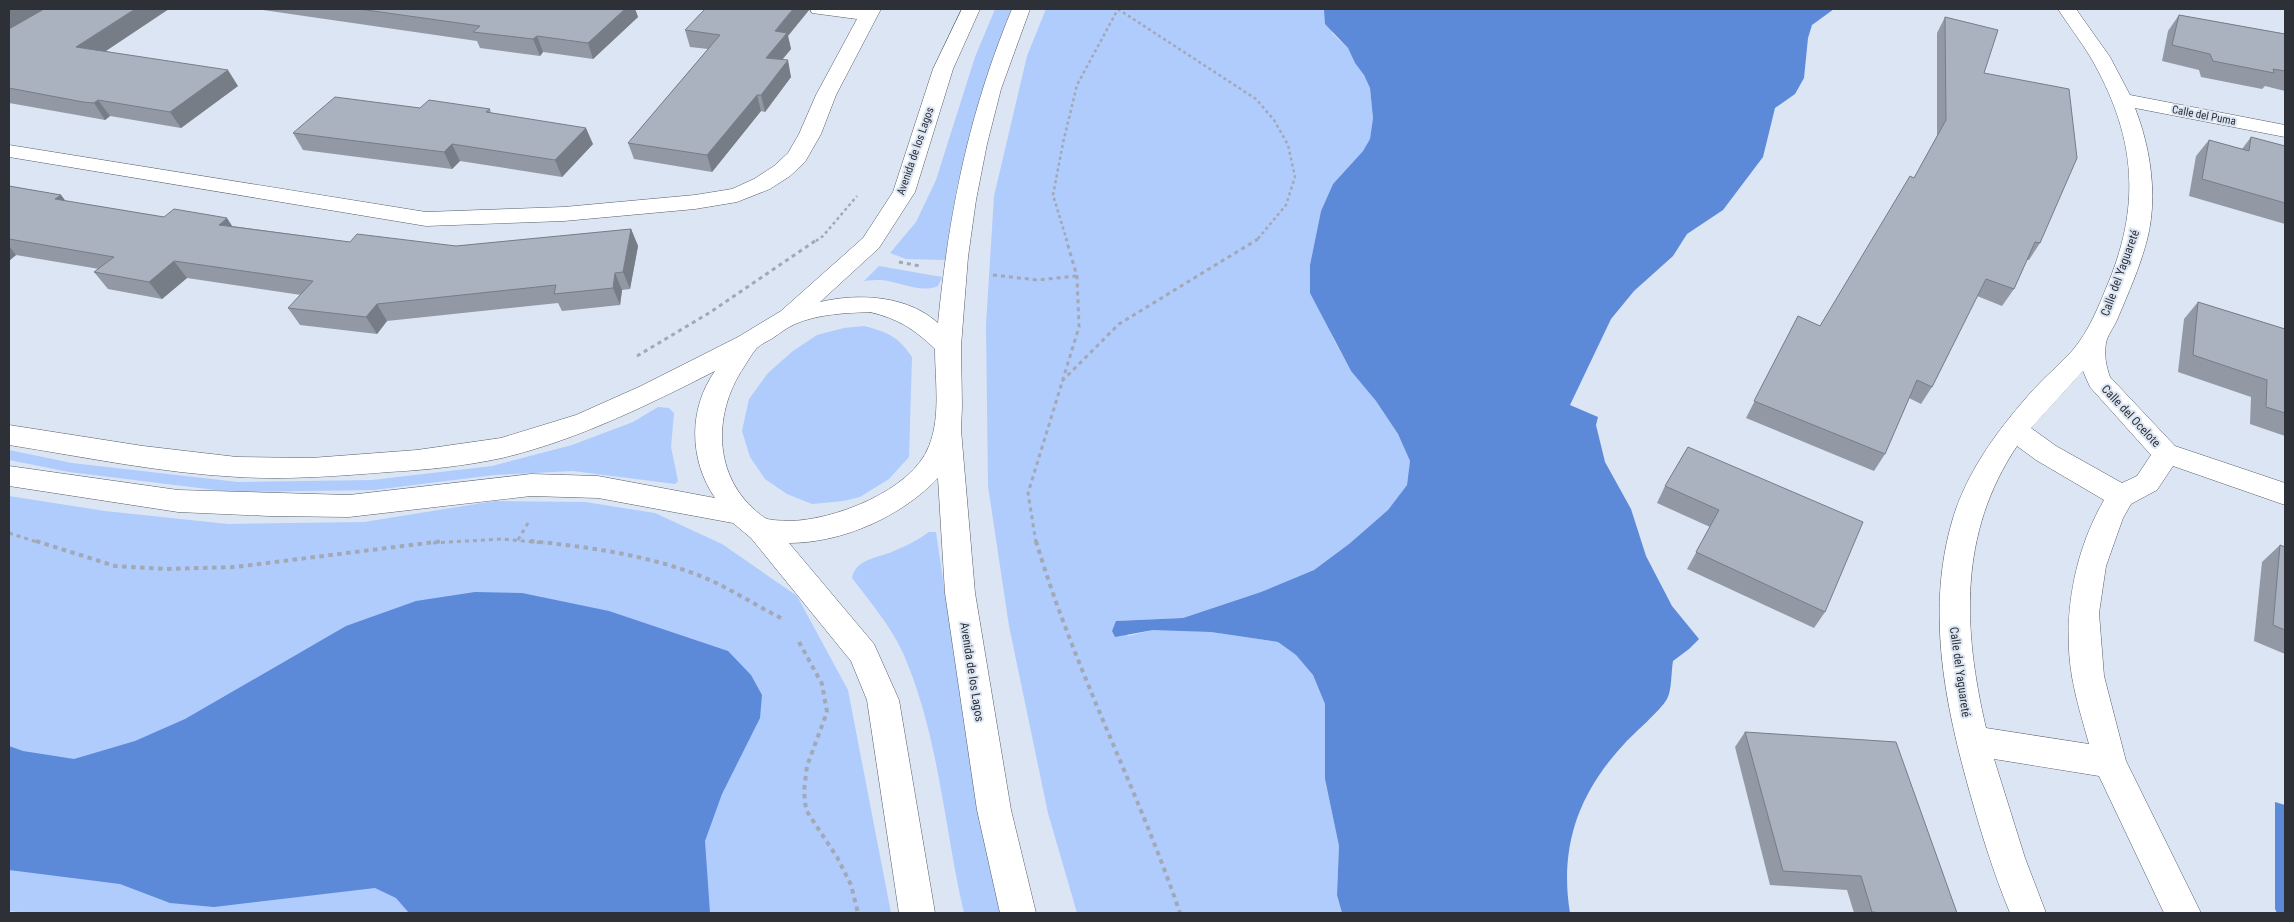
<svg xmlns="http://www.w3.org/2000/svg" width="2294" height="922" font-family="'Roboto Condensed',sans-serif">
<rect width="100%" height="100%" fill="#dce5f3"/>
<path fill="#afccfd" d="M 995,9 L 1013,9 L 992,60 L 957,186 L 945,260 L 906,259 L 890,253 L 916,222 L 936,180 L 975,57 Z
M 1046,9 L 1324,9 L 1333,34 L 1348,48 L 1355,63 L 1364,75 L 1370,88 L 1373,118 L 1370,139 L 1363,151 L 1333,184 L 1321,211 L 1310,265 L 1324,317 L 1334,340 L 1351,371 L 1376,401 L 1398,434 L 1410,461 L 1407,485 L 1388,510 L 1349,544 L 1314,570 L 1261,592 L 1183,618 L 1116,621 L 1128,636 L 1153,630 L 1175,630 L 1211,632 L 1278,642 L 1296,655 L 1313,675 L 1325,704 L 1325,779 L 1339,846 L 1337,895 L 1342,913 L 1077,913 L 1048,813 L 1009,626 L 988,486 L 986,325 L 994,196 L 1027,56 Z
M 879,266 L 942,277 L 938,286 C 920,294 899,281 880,280 C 875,280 870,280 864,281 Z
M 864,326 C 887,332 898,336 912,357 L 909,457 L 889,479 L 860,497 L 843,501 L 812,504 L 787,494 L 765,479 L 750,457 L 742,431 L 749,399 L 768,373 L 793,351 L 817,335 L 844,328 Z
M 658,407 L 669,408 L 674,413 L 671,447 L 678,481 L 675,484 L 573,471 L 494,475 L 374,490 L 232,492 L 69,472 L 9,460 L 9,450 L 72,463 L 238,482 L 372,480 L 492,466 L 572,445 L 633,422 Z
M 9,496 L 105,511 L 228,524 L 364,522 L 495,501 L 585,502 L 655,513 L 722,544 L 797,596 L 848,690 L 891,913 L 27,913 L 9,911 Z
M 929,532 L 936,532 L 966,737 L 1004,913 L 964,913 C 944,827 939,735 903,653 C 890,625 871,603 852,578 C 856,558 879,558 894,551 C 906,546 918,540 929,532 Z"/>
<path fill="#5c89d8" d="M 1324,9 L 1834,9 L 1812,25 L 1808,38 L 1804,78 L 1795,94 L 1775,108 L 1763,157 L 1723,210 L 1687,234 L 1673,256 L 1634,291 L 1611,319 L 1570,405 L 1598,417 L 1596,425 L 1605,462 L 1631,509 L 1646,556 L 1672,606 L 1699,639 L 1689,649 L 1673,661 C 1671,672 1672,690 1667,699 C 1660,711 1635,732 1625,743 C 1579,792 1559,846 1570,913 L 1342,913 L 1337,895 L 1339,846 L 1325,779 L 1325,704 L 1313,675 L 1296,655 L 1278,642 L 1211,632 L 1153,630 L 1115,637 L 1112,631 L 1116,621 L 1183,618 L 1261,592 L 1314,570 L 1349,544 L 1388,510 L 1407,485 L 1410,461 L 1398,434 L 1376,401 L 1351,371 L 1310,293 L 1310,265 L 1321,211 L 1333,184 L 1363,151 L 1370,139 L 1373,118 L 1370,88 L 1364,75 L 1355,63 L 1348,48 L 1325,24 Z
M 475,592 L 522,593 L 609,611 L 728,651 L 751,675 L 762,695 L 760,718 L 722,794 L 705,841 L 710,913 L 409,913 L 396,898 L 375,888 L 214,907 L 170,903 L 120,884 L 9,870 L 9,746 L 23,751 L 74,759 L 135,741 L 185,719 L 346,626 L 416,601 Z
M 2275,802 L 2285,805 L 2285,913 L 2277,913 L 2275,909 Z"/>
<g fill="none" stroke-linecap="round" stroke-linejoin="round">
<g stroke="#565d6a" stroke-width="1">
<path id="minor" d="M 810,9 L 881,9 L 836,95 L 821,134 L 805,162 L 790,176 L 770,189 L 737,202 L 695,209 L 564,221 L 426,226 L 9,157 L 9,145 L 426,212 L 564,207 L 695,195 L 732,189 L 754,179 L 774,166 L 788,153 L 799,134 L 816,95 L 857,19 L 812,13 Z
M 2058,9 L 2076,9 L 2110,57 L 2130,95 L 2285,125 L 2285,137 L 2135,108 C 2151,149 2158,198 2147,240 C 2140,267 2128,294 2117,320 C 2114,327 2107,336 2106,343 C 2104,355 2106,366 2110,377 L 2175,446 L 2285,483 L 2285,505 L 2173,466 L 2157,490 L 2131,504 L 2123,518 L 2106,566 L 2099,613 L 2104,676 L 2126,761 L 2201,913 L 2164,913 L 2099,776 L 1994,759 L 2025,858 L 2046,913 L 2010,913 C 1993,872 1980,829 1968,786 C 1944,699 1926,608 1953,518 C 1968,469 2000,427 2034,389 C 2046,376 2060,364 2072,351 C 2090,330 2099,305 2109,281 C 2142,200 2134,133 2091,58 C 2081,41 2068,25 2058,9 ZM 2083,371 L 2090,387 L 2151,455 L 2137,476 L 2122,483 L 2056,446 L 2031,428 ZM 2017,446 L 2036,460 L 2104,500 C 2074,552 2062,617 2072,677 C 2076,700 2083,722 2089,744 L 1986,728 C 1963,629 1958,534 2017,446 Z"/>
</g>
<g stroke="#565d6a" stroke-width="1">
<path id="tertiary" d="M 962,9 L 980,9 L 953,69 L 915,192 L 879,248 L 820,302 C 858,293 907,295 938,323 C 949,212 969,112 1012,9 L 1030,9 L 1001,89 L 987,144 L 976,200 L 968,257 L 961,346 L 962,406 L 961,430 L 975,593 L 1011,810 L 1036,913 L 1000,913 L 977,810 L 945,593 L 938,478 C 902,516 843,543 789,543 L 874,644 L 899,700 L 935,913 L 899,913 L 867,700 L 851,661 L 751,538 L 733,523 L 598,498 L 531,496 L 349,517 L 269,516 L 178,512 L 9,486 L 9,466 L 178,490 L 349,495 L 531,474 L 598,476 L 715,498 C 689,460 688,409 715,371 C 646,406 577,440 502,458 C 465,466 426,470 389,472 C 338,476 288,480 238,477 C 161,473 85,457 9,445 L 9,425 L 143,446 L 237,457 L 311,458 L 417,450 L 501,438 L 576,415 L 641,386 L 738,337 L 781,311 L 863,238 L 893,192 L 933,69 ZM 870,312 C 899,319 914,329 935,349 C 935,381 941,416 929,446 C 912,491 832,521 788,521 C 781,520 771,521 765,518 C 713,482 711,416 744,367 C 748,361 752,353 757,348 C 761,344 768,341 773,338 C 780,333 788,327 795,324 C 818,314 846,313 870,312 Z"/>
</g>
<path stroke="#a2a8b4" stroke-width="2.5" stroke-dasharray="3 3" stroke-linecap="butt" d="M 1118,9 L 1256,99 L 1274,120 L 1288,145 L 1295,177 L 1286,205 L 1256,241
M 816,241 L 823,236 L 857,196
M 1067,241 L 1053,195 L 1063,143 L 1077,85 L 1118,9"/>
<path stroke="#a2a8b4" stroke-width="3" stroke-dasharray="4 4" stroke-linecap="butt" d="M 899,262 L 920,266
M 993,275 L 1037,280 L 1077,276
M 637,356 L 709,313 L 818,239
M 1062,381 L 1119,324 L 1258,239
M 9,533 L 40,543
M 518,540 L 528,523
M 433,543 L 501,539 L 545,543
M 1036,543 L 1028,493 L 1079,327 L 1077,276 L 1066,239"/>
<path stroke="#a2a8b4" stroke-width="4" stroke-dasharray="4.5 4.5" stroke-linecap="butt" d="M 36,541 L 115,566 L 166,569 L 235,567 L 443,541
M 530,541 C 590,547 655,556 710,580 C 734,591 757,606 781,618
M 1036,541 C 1074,669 1137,787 1180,913
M 799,642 L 822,684 L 827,712 L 807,766 L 804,791 L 806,810 L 837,857 L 851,885 L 858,913"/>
<use href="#minor" fill="#fff" fill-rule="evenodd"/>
<use href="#tertiary" fill="#fff" fill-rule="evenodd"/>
</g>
<path fill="#9299a5" d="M 9,9 L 106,51 L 238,86 L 181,128 L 110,116 L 105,120 L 94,118 L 9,103 Z
M 256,9 L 635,9 L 638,17 L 593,59 L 543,52 L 540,56 L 480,48 L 477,41 Z
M 2179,15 L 2285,34 L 2285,91 L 2265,86 L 2262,89 L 2201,77 L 2199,70 L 2162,61 L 2168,31 Z
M 1945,17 L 1984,73 L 2040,243 L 2029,260 L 2027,260 L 2014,289 L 2002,306 L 1977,296 L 1932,387 L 1921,404 L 1909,398 L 1885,454 L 1874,471 L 1746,418 L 1798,316 L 1820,326 L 1914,178 L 1937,136 L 1937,33 Z
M 685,30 L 788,36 L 791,49 L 782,60 L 791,77 L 765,112 L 761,111 L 712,172 L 634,159 L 628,143 L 708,49 L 690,47 Z
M 420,108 L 490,109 L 491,113 L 593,144 L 562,177 L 460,161 L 452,169 L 303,150 L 293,133 Z
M 2251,137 L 2285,146 L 2285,224 L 2189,196 L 2196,156 L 2209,140 L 2242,149 Z
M 9,186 L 61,195 L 65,201 L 164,217 L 350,242 L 456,246 L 631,229 L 638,246 L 630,289 L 622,290 L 620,305 L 562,311 L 558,303 L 387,321 L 377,334 L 300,325 L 288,308 L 301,295 L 187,278 L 162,299 L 108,289 L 94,272 L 99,269 L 16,255 L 10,260 L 9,259 Z
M 2198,302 L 2285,329 L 2285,436 L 2250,424 L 2251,397 L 2178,372 L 2184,319 Z
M 1688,447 L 1825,612 L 1814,628 L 1687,569 L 1710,527 L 1657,503 L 1665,486 Z
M 2280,545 L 2285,547 L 2285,654 L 2254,641 L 2262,562 Z
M 1745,732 L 1957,913 L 1854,913 L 1847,890 L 1770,885 L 1735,747 Z"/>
<path fill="#777d86" d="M 9,9 L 48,9 L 9,32 Z
M 135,9 L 169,9 L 88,63 L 76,47 Z
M 625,9 L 635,9 L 638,17 L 593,59 L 588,43 Z
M 793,9 L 810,9 L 788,36 L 791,49 L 770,74 L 766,58 L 775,31 Z
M 537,36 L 543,52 L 540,56 L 533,39 Z
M 788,60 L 791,77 L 765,112 L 761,95 Z
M 228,70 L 238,86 L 181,128 L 170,112 Z
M 757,95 L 761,111 L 712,172 L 707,155 Z
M 98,100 L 110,116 L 105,120 L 94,103 Z
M 586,128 L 593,144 L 562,177 L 555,160 Z
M 452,144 L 460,161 L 452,169 L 444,152 Z
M 61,195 L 74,212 L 55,199 Z
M 227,218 L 238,235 L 219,225 Z
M 631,229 L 638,246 L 630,289 L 623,272 Z
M 9,246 L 16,255 L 10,260 L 9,258 Z
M 174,261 L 187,278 L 162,299 L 149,282 Z
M 615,273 L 622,290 L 620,305 L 613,288 Z
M 377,304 L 387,321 L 377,334 L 366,317 Z"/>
<path fill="#aab2c0" stroke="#777d86" d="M 44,9 L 135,9 L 76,47 L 228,70 L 170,112 L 98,100 L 94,103 L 83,102 L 9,88 L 9,29 Z
M 359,9 L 625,9 L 588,43 L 537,36 L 533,39 L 473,32 L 480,26 Z
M 705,9 L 793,9 L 775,31 L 787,33 L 766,58 L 788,60 L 761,95 L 757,95 L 707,155 L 628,143 L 720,35 L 685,30 Z
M 2179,15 L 2285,34 L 2285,71 L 2273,69 L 2274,73 L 2213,61 L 2210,54 L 2172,45 Z
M 1945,17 L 1998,30 L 1984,73 L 2069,89 L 2077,158 L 2040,243 L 2035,242 L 2014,289 L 1986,279 L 1932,387 L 1917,380 L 1885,454 L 1754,401 L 1798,316 L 1820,326 L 1910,176 L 1914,178 L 1946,120 Z
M 335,97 L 420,108 L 429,100 L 490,109 L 486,112 L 586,128 L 555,160 L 452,144 L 444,152 L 293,133 Z
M 2251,137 L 2285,146 L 2285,203 L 2202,179 L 2209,140 L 2249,151 Z
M 9,186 L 61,195 L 55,199 L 164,217 L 174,209 L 227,218 L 219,225 L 350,242 L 357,234 L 456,246 L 631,229 L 623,272 L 615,273 L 613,288 L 554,294 L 556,285 L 377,304 L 366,317 L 288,308 L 313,281 L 174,261 L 149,282 L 94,272 L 114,257 L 9,239 Z
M 2198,302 L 2285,329 L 2285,413 L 2266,407 L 2267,380 L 2193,355 Z
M 1688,447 L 1863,522 L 1825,612 L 1696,552 L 1719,510 L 1665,486 Z
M 2280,545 L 2285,547 L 2285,630 L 2273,625 Z
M 1745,732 L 1896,742 L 1957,913 L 1883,913 L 1872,912 L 1861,876 L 1783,871 Z"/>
<g text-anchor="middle" stroke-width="4" stroke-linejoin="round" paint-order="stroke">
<g font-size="11" fill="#2d3036" stroke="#dce5f3">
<text transform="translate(2204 115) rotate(11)" y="4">Calle del Puma</text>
<text transform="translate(915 151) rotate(-71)" y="4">Avenida de los Lagos</text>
</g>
<g font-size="12" fill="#2d3036" stroke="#dce5f3">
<text transform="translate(2120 273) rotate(-70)" y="4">Calle del Yaguareté</text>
<text transform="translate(2131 416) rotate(47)" y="4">Calle del Ocelote</text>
<text transform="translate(972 672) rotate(81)" y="4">Avenida de los Lagos</text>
<text transform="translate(1960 672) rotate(82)" y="4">Calle del Yaguareté</text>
</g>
</g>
<rect width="2294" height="922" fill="none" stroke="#2d3036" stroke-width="20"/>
</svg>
